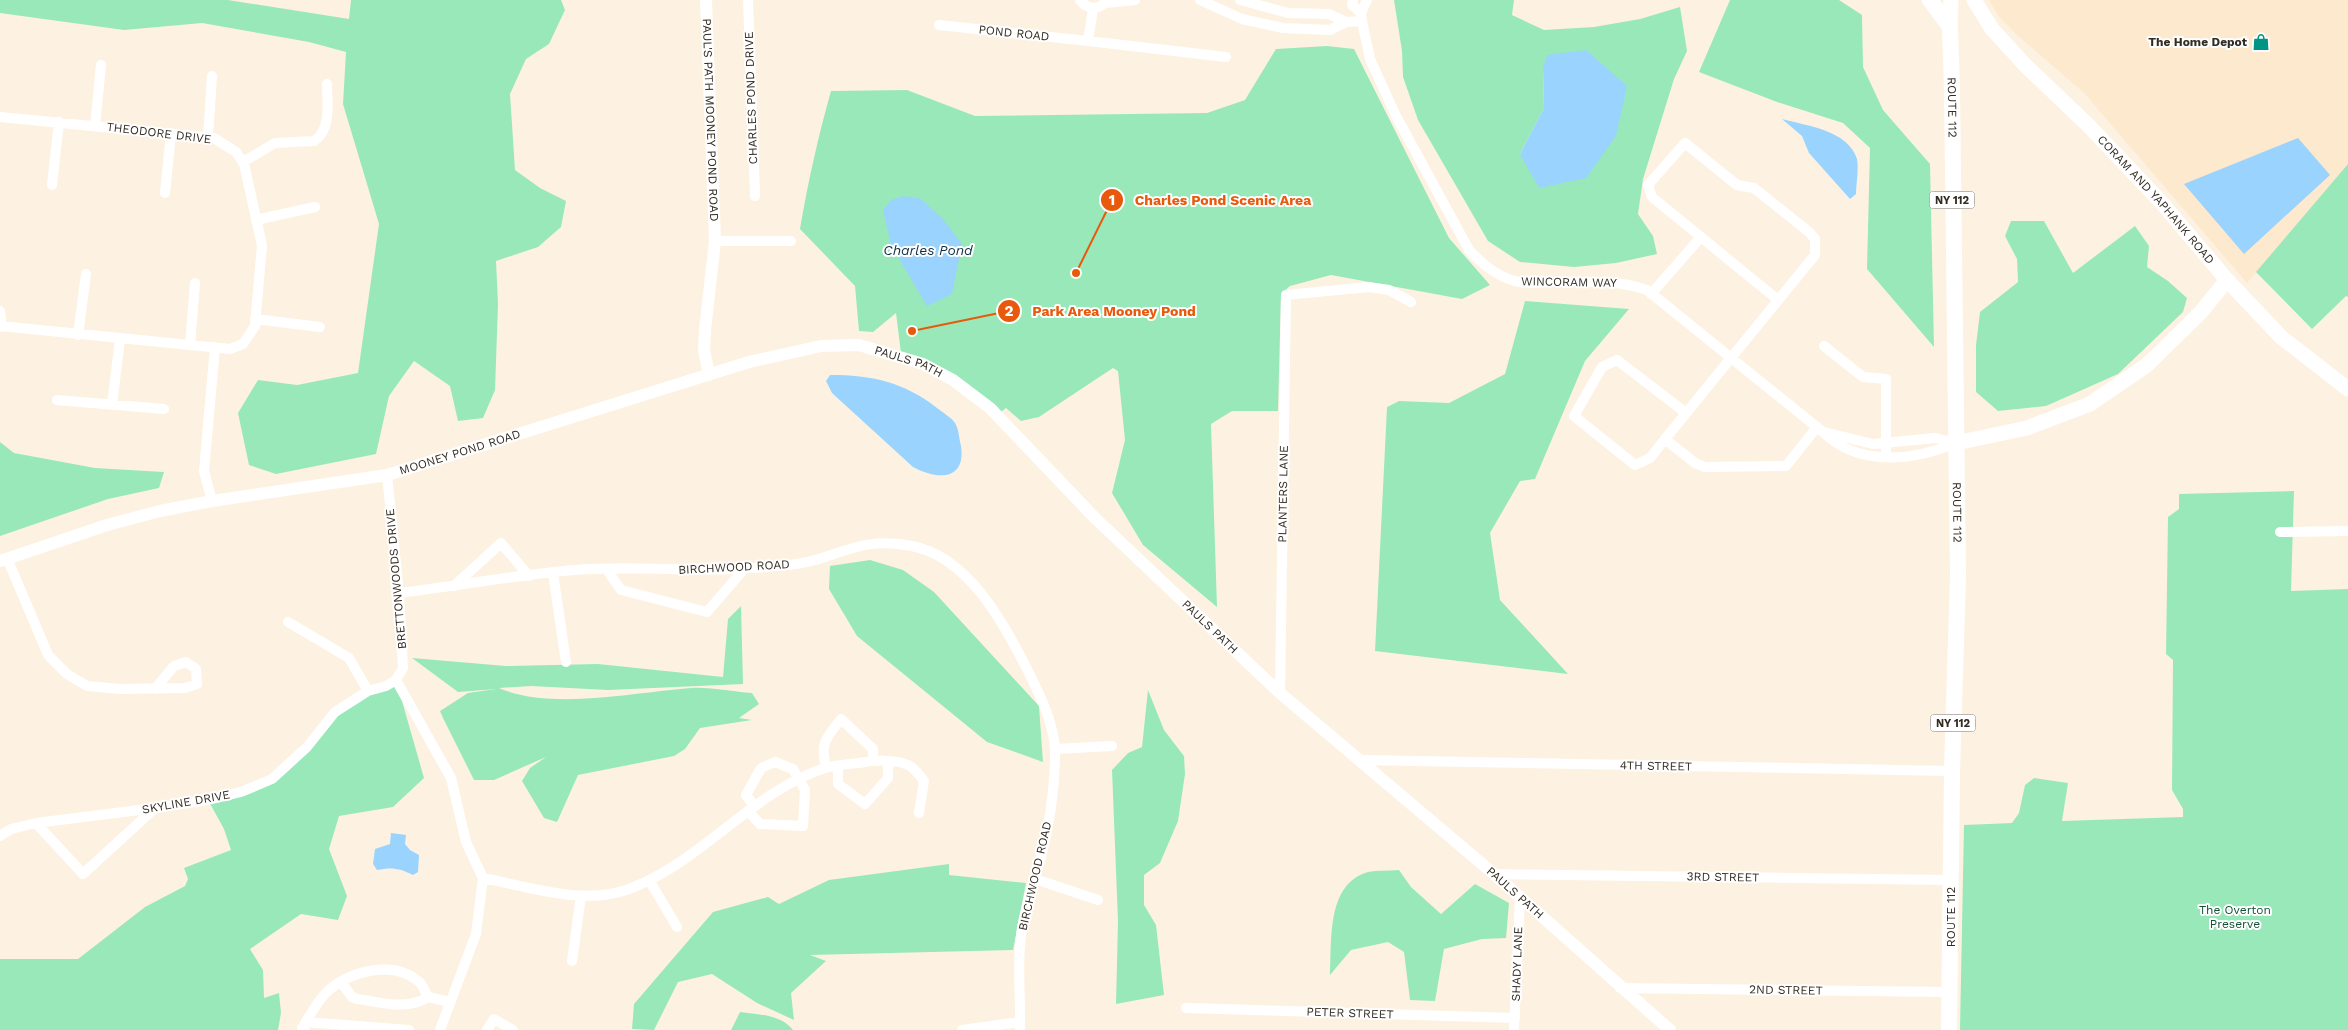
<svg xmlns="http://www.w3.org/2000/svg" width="2348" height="1030" font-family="'Work Sans',sans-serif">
<rect width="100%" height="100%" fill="#fdf2e1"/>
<path fill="#fce9ce" d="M 1989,0 L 2348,0 L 2348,164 L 2247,283 L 2084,93 L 2018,36 L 1999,17 Z"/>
<path fill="#99e8ba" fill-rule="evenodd" d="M 0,0 L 228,0 L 349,19 L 351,0 L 561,0 L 565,10 L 549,44 L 526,59 L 510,94 L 515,170 L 540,188 L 566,201 L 561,227 L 538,247 L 496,261 L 498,304 L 495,390 L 483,418 L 458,421 L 450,386 L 414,361 L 389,396 L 376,454 L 276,474 L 249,465 L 238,413 L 258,380 L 297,385 L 358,373 L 379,224 L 343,104 L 346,52 L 309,42 L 202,23 L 124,30 L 0,13 Z
M 1394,0 L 1514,0 L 1512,15 L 1544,30 L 1594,27 L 1640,19 L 1680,7 L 1687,51 L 1674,79 L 1643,179 L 1638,214 L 1653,236 L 1657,254 L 1616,263 L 1574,267 L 1520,262 L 1488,241 L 1418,120 L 1403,77 L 1402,51 ZM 1543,68 L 1586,178 L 1520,154 L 1544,108 Z
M 1730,0 L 1839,0 L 1862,15 L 1863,67 L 1883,110 L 1930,164 L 1934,347 L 1867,269 L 1870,148 L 1843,123 L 1777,102 L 1699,72 Z
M 1327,46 L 1354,49 L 1449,238 L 1490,285 L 1462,299 L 1331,275 L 1290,286 L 1281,294 L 1278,411 L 1232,411 L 1211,424 L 1217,607 L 1143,545 L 1112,493 L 1125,440 L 1118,371 L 1113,368 L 1039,417 L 1021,421 L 1006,408 L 997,415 L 901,353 L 896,313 L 873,332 L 859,331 L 855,286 L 800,229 C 808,182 818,137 831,91 L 907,90 L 975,116 L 1207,113 L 1245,100 L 1276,49 Z
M 2348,164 L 2348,297 L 2346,296 L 2312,329 L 2256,272 Z
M 2011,221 L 2044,221 L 2073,273 L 2135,226 L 2149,246 L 2147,267 L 2168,281 L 2187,298 L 2183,312 L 2118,374 L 2046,406 L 1998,411 L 1976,392 L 1976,345 L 1980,312 L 2018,282 L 2017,259 L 2005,236 Z
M 1525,301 L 1629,309 L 1585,361 L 1535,479 L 1520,481 L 1490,533 L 1500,600 L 1568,674 L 1375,651 L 1387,407 L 1399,401 L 1449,403 L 1505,374 Z
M 0,442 L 14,453 L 95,468 L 164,472 L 159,488 L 108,499 L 0,536 Z
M 2294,491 L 2291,591 L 2348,589 L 2348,1030 L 1960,1030 L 1964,825 L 2012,823 L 2019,813 L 2025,785 L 2034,778 L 2068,783 L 2062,821 L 2183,817 L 2183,809 L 2172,790 L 2173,660 L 2166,654 L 2168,517 L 2179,509 L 2179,494 Z
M 870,560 L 903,570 L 934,592 L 1039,706 L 1043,762 L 987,742 L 857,636 L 829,589 L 830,566 Z
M 741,606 L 743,684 L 608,690 L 531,686 L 499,688 C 551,711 635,692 692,688 C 711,687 733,692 752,693 L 759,704 L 739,718 L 752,720 L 700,728 L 685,749 L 674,756 L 578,775 L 557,822 L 544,818 L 522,781 L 530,768 L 546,757 L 494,780 L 474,780 L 443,718 L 440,711 L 468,693 L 496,689 L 458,692 L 412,658 L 506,666 L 598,664 L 723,677 L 728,619 Z
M 396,680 L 424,778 L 393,807 L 339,816 L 329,849 L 347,896 L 338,920 L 301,914 L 250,949 L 263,970 L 264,998 L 279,993 L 281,1013 L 278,1030 L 0,1030 L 0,959 L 78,959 L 145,907 L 185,886 L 188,879 L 184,868 L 231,850 L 224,829 L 208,800 L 272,779 L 335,712 Z
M 1148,690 L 1164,730 L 1184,756 L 1185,774 L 1178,821 L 1160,863 L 1144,875 L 1144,905 L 1156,925 L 1164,995 L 1116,1004 L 1118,921 L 1112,770 L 1128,753 L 1142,747 Z
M 949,864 L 949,875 L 1026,883 L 1013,950 L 810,955 L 826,961 L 791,993 L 794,1020 L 757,1003 L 712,974 L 678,982 L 654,1030 L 632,1029 L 634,1004 L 713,912 L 768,897 L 779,904 L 829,880 Z
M 1399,870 L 1411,887 L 1441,914 L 1475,884 L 1509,903 L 1506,938 L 1482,939 L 1444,949 L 1435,1001 L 1410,1000 L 1404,952 L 1388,942 L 1351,950 L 1330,975 C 1332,941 1326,884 1368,872 C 1377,870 1389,871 1399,870 Z
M 740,1012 C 758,1015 781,1014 793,1030 L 731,1030 Z"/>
<path fill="#99d3fe" d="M 1586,50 L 1627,86 L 1616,136 L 1586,178 L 1539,188 L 1520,154 L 1544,108 L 1543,68 L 1547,55 Z
M 1782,119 C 1807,126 1848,130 1857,159 C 1859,170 1856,184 1856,194 L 1850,199 L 1809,153 L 1802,136 Z
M 2298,138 L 2330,175 L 2244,254 L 2184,184 Z
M 905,196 L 921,199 L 943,219 L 962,244 L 952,294 L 927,306 L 891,245 L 883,210 L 891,200 Z
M 830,375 C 872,375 904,382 937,408 C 943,413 951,417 955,423 C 959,429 959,439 961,446 C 966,481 937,480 913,467 L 832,393 L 826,381 Z
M 391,833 L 406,835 L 405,844 L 410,850 L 419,855 L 418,872 L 413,875 C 400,868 391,867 377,870 L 373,864 L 375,849 L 390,844 Z"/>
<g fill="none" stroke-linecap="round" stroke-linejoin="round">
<path stroke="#fff" stroke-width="10" d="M 748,0 L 755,196
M 1080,0 C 1088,11 1100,10 1108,0
M 1200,0 L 1242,19 L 1283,28 L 1330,30 L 1346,22 L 1362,21 L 1361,13
M 1240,0 L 1288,13 L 1329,14 L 1346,22
M 1353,0 L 1352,5 L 1361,13 L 1367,0
M 1106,3 L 1135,0
M 1362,21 L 1370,59 L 1396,116 L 1469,250 C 1482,264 1500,279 1520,282 C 1529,284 1538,282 1547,282 C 1581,282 1615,279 1647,290 L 1823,432 C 1858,467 1913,461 1956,443
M 939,25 L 1088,41 L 1093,9
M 1088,41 L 1226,57
M 0,117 L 214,138 L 236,152 L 244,164 L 262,245 L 255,326 L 243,344 L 230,349 L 0,326
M 95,126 L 101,65
M 208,137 L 212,76
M 243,162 L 275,143 L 314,141 C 332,130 327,102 327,84
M 52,185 L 59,122
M 165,193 L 171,133
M 256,220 L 315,207
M 715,241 L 791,241
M 1651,294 L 1701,237
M 1778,300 L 1652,197 L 1648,185 L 1685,143 L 1737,185 L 1754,188 L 1809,232 L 1815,239 L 1815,255 L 1665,439 L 1695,463 L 1705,467 L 1786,466 L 1817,427
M 0,311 L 2,327
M 255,319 L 320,327
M 78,335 L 86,274
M 190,345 L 195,283
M 1824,346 L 1863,377 L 1886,379 L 1886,457
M 57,400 L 164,409
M 112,405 L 120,339
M 1824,432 L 1873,444 L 1935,438 L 1956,443
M 1665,439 L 1650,458 L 1635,465 L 1574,416 L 1602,367 L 1617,360 L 1686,413
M 212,501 L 204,471 L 215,347
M 2280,532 L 2348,531
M 7,558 L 48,655 L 67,674 L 87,686 L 120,689 L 185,688 L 197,684 L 196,669 L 186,662 L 174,666 L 155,689
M 607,570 L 621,590 L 707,612 L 745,568
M 553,573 L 566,662
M 454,586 L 501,543 L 529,576
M 399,593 C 457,586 516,575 574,570 C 641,565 709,574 777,566 C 790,565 806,563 819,559 C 853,548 874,538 912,546 C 969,557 1004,624 1028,671 C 1040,695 1054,723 1055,751 C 1055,785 1050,823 1041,857 C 1035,879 1027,901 1023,923 C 1016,958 1021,995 1020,1030
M 288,622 L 349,658 L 368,691
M 396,680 L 451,778 L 466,842 L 483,878 L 476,934 L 440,1030
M 1280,693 L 1286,295 L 1368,287 L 1389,290 L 1411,302
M 1055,749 L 1112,746
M 1360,760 L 1952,771
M 838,766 L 838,784 L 865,804 L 888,778 L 888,762
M 826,767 C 820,743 826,738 841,719 L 873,749 L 873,761
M 749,812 L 760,824 L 803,826 L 805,790 L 793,769 L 775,762 L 761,768 L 746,795 L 754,806
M 36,823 L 83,874 L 155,808
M 0,836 L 11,829 L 36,823 L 155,808 L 208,800 L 241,792 L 272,779 L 307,747 L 335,712 L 368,691 L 386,686 L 396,680 L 403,668 L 399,593 L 387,475
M 1494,874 L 1951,880
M 483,878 C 529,887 583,906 629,889 C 702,862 751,792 825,768 C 836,765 848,764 859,763 C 873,760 895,759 908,765 C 914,767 920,776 924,781 L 919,813
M 1035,879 L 1098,900
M 649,880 L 677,927
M 572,961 L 581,896
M 341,982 L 352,997 L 357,999 C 381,1002 407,1011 428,997 L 450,1002
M 1620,988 L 1951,992
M 1186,1008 L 1515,1018
M 306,1022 L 409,1030
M 305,1030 L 302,1028 C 310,1016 318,999 329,990 C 351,971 393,960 418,981 C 422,983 425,992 428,997
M 487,1030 L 494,1019 L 513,1030
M 962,1030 L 1020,1022
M 1514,1030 L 1520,897"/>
<g stroke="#fff" stroke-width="12">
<path id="s1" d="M 706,0 L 715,241 L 705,330 L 704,350 L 709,375"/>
<path id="s2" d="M 0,561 L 107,525 L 160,511 L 212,501 L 387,475 L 749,362 L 821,346 L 859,345 L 923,364 L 953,380 L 990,408 L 1095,518 L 1280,693 L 1494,874 L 1670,1030"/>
</g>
<g stroke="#fff" stroke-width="15">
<path id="s3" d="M 1974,0 L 1992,29 L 2025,65 L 2089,126 L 2161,202 L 2227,280 L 2281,337 L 2348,389"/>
<path d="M 1950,27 L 1951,0"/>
<path d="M 1956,443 L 2027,428 L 2090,404 L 2147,365 L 2201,312 L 2227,280"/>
</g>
<path stroke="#fff" stroke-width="16" id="s4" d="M 1930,0 L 1950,27 L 1952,90 L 1958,576 L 1952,771 L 1949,1030"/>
</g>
<defs>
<g id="shop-bare" transform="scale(1.35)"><path d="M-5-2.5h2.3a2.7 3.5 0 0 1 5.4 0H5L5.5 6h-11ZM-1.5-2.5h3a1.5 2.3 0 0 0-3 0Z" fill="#009484" stroke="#fff" stroke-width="2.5" paint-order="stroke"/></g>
</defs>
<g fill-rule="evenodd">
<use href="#shop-bare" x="2261" y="42"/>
</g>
<g text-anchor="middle" stroke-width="4" stroke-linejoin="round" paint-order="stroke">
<g fill="#fff" stroke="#706b64" stroke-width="1">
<rect x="1929.5" y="191.5" width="45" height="17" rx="4"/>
<rect x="1930.5" y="714.5" width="45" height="17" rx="4"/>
</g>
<g font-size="11" font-weight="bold" fill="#332c22">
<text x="1952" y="204">NY 112</text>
<text x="1953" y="727">NY 112</text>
</g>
<g font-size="12" fill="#332c22" stroke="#fff">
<text transform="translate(1014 33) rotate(6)" y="4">POND ROAD</text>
<text transform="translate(751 98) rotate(-92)" y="4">CHARLES POND DRIVE</text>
<text dy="4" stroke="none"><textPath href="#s4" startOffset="114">ROUTE 112</textPath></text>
<text dy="4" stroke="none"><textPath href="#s1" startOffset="120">PAUL'S PATH MOONEY POND ROAD</textPath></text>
<text transform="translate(159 133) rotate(7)" y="4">THEODORE DRIVE</text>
<text dy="4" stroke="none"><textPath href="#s3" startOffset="271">CORAM AND YAPHANK ROAD</textPath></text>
<text transform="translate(1569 282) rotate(1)" y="4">WINCORAM WAY</text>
<text dy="4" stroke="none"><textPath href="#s2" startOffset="941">PAULS PATH</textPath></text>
<text dy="4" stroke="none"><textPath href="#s2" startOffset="474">MOONEY POND ROAD</textPath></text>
<text transform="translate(1283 494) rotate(-89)" y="4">PLANTERS LANE</text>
<text dy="4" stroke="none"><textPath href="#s4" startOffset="519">ROUTE 112</textPath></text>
<text transform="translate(734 567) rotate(-3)" y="4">BIRCHWOOD ROAD</text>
<text transform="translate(396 579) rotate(-95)" y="4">BRETTONWOODS DRIVE</text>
<text dy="4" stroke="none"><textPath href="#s2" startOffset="1346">PAULS PATH</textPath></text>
<text transform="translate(1656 766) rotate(1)" y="4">4TH STREET</text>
<text transform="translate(186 802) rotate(-10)" y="4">SKYLINE DRIVE</text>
<text transform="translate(1035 876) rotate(-77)" y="4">BIRCHWOOD ROAD</text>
<text transform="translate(1723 877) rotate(1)" y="4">3RD STREET</text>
<text dy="4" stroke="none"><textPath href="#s2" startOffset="1751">PAULS PATH</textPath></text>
<text transform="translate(1951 917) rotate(-90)" y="4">ROUTE 112</text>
<text transform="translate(1517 964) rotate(-88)" y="4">SHADY LANE</text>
<text transform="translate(1786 990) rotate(1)" y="4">2ND STREET</text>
<text transform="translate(1350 1013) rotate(2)" y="4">PETER STREET</text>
</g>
<g font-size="12" font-weight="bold" fill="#332c22" stroke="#fff" text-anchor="end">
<text x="2247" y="46">The Home Depot</text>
</g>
<g font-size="12" fill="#0e4f31" stroke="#fff">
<text x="2235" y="914">The Overton<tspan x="2235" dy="14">Preserve</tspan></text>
</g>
<g font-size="14" font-style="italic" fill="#0e2f45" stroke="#fff">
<text x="928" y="255">Charles Pond</text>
</g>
</g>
<path fill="none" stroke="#e8590c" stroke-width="2" d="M1076 273L1112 200M912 331L1009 311"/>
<g fill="#e8590c" stroke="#fff" stroke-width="2">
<circle cx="1076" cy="273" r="5"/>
<circle cx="912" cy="331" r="5"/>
<circle cx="1112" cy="200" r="12"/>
<circle cx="1009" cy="311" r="12"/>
</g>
<g font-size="15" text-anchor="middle" font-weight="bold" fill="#fff">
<text x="1112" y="205">1</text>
<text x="1009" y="316">2</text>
</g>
<g font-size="14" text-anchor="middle" font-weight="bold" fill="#e8590c" stroke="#fff" stroke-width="4" stroke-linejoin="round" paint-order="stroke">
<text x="1223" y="205">Charles Pond Scenic Area</text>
<text x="1114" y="316">Park Area Mooney Pond</text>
</g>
</svg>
